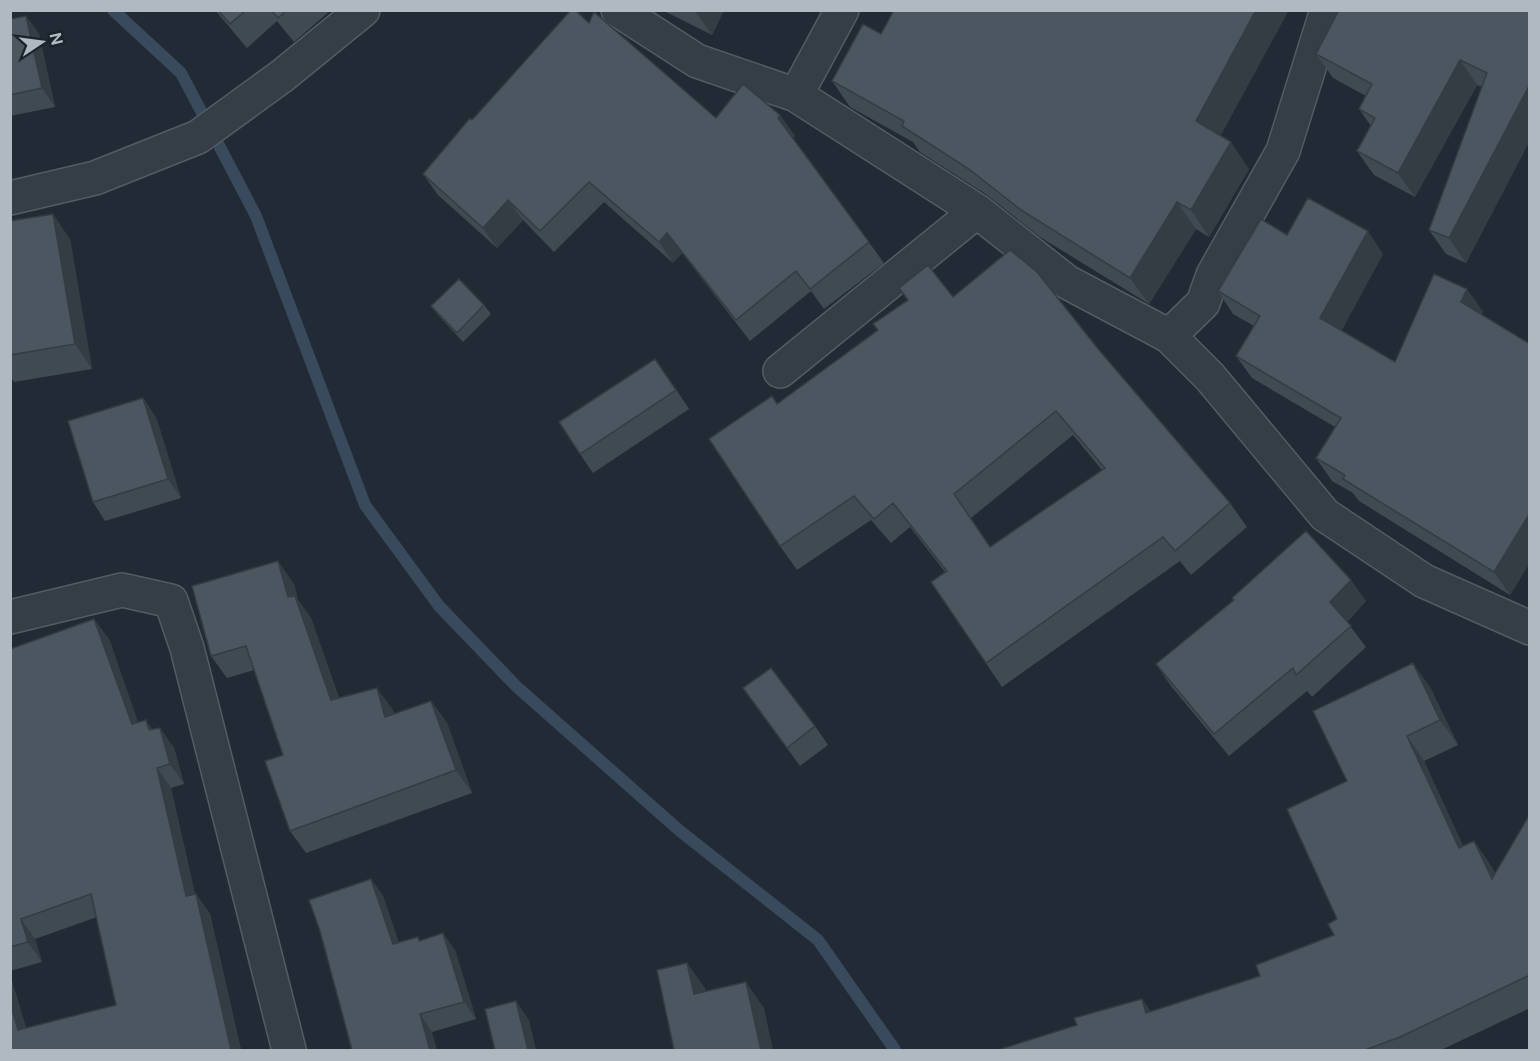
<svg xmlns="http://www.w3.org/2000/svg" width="1540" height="1061" font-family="'Public Sans',sans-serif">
<rect width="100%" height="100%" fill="#222b35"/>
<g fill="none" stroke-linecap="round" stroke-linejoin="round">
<path stroke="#394a5d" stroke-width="12" d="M 113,10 L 181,73 L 256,216 L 365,505 L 439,606 L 517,687 L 680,831 L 818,940 L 895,1050"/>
<g stroke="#535b64" stroke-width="36">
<path id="street" d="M 618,10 L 697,61 L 796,95 L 977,211 L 1067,282 L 1169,336 L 1210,377 L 1325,515 L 1424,581 L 1530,628
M 796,95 L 842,10
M 10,198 L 95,178 L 198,137 L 282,76 L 363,10
M 1169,336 L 1203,303 L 1213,275 L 1283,151 L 1327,10
M 780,371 L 977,211
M 10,617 L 122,590 L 171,601 L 187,648 L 289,1050"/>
</g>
<use href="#street" stroke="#353d46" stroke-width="33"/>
</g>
<path fill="#404a53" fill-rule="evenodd" d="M 215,10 L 331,10 L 294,42 L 277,21 L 247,48 Z
M 662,10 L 724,10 L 712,35 Z
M 1530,10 L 1530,140 L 1466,263 L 1446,254 L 1429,230 L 1482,87 L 1477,85 L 1415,197 L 1374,175 L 1357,151 L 1371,126 L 1359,109 L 1366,96 L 1333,78 L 1316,54 Z
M 26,16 L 39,34 L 55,107 L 10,116 L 10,19 Z
M 589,23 L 716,118 L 780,115 L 795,136 L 793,138 L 884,263 L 824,309 L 811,291 L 750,341 L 682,253 L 673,263 L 604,202 L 554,252 L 523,220 L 497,248 L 438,195 L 423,174 L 472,120 Z
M 881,34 L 1221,136 L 1249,169 L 1209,237 L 1196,229 L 1149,304 L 1040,237 L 987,195 L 920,152 L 913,142 L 850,107 L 832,81 Z
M 10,221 L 70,239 L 92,369 L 14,382 L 10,377 Z
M 1287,235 L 1383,254 L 1341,331 L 1395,362 L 1483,311 L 1481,315 L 1530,344 L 1530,562 L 1510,595 L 1359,501 L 1353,493 L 1332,481 L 1316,458 L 1335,427 L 1252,378 L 1236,356 L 1254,326 L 1233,314 L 1218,291 Z
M 899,288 L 953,297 L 1099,350 L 1230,503 L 1247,527 L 1191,575 L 1180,561 L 1002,687 L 931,582 L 945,572 L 910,527 L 891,543 L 871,520 L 797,570 L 780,546 L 777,404 L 878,330 L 908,300 ZM 1073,435 L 1102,470 L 990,547 L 971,518 Z
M 484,305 L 491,314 L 463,342 L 438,315 L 431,306 Z
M 668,377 L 689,409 L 593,473 L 580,454 Z
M 156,417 L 181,498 L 105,521 L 93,502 Z
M 294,584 L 298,600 L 311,618 L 339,698 L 393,710 L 394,714 L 431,701 L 447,723 L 472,793 L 306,853 L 290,831 L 283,755 L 254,670 L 227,678 L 211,656 Z
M 1366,601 L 1347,622 L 1366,647 L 1312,697 L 1307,691 L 1229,756 L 1171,686 L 1156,664 Z
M 109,639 L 138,723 L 153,729 L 160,728 L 174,748 L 184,784 L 171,788 L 195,894 L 196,894 L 210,914 L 241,1050 L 10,1050 L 10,974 L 26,1028 L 116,1005 L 97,917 L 35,939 L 42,962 L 10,971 L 10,649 Z
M 1430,687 L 1458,745 L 1424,761 L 1463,846 L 1474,841 L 1491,866 L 1495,873 L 1530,814 L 1530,1008 L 1441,1050 L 998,1050 L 1077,1025 L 1142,999 L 1151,1012 L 1260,976 L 1334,935 L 1337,919 L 1347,781 Z
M 743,688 L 815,726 L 828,745 L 800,766 Z
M 371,879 L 383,896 L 399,943 L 420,940 L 455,950 L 476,1019 L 432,1032 L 352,1050 Z"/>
<path fill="#343c44" d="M 695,10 L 724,10 L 712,35 L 695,11 Z
M 1256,10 L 1289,10 L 1214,148 L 1196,121 Z
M 26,16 L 39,34 L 55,107 L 42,88 Z
M 1460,60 L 1477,85 L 1415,197 L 1398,173 Z
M 1530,84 L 1530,140 L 1466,263 L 1449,238 Z
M 780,115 L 795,136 L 792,138 L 778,118 Z
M 1231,142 L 1249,169 L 1209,237 L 1191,210 Z
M 508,200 L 523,220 L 497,248 L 483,228 Z
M 1177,202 L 1196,229 L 1149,304 L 1130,278 Z
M 53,214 L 70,239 L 92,369 L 75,344 Z
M 1368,231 L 1383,254 L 1336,341 L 1320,318 Z
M 667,233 L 682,253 L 673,263 L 659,242 Z
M 1467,289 L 1483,311 L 1477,325 L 1461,302 Z
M 143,398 L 156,417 L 181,498 L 168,479 Z
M 1530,513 L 1530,562 L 1510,595 L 1494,572 Z
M 278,561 L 294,584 L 298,600 L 311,618 L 347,723 L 331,700 L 288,597 Z
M 1351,580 L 1366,601 L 1345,624 L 1330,602 Z
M 94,619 L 109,639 L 146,745 L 132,724 Z
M 1413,663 L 1430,687 L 1458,745 L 1440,720 Z
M 377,688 L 393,710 L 401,740 L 385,717 Z
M 431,701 L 447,723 L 472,793 L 456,770 Z
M 146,720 L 160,740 L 149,730 Z
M 160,728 L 174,748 L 184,784 L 170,764 Z
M 1407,736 L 1424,761 L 1476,873 L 1459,848 Z
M 157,768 L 171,788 L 200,916 L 186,896 Z
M 1474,841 L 1491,866 L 1509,903 L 1492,879 Z
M 371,879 L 383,896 L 405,961 L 393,944 Z
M 196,894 L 210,914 L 241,1050 L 231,1050 Z
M 21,919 L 35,939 L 42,962 L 28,942 Z
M 443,933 L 455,950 L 476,1019 L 464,1002 Z
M 687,963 L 705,988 L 712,1019 L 694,994 Z
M 10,974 L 32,1050 L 18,1030 L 10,1002 Z
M 746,982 L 764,1008 L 773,1050 L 761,1050 Z
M 1142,999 L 1159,1024 L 1146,1013 Z
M 516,1001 L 529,1020 L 536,1050 L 528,1050 Z
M 420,1014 L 432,1032 L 437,1050 L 430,1050 Z"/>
<path fill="#4b5661" stroke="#343c44" stroke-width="1.5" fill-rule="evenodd" d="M 218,10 L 246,10 L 230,24 Z
M 271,10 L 287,10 L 278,18 Z
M 571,10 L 575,10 L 589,23 L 594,12 L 716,118 L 743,84 L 780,115 L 778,118 L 869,242 L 810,289 L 796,271 L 736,320 L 667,233 L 659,242 L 589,182 L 540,231 L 508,200 L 483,228 L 423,174 L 470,118 L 472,120 Z
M 894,10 L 1256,10 L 1196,121 L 1231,142 L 1191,210 L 1177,202 L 1130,278 L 1021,210 L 969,169 L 902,126 L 904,121 L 832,81 L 863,24 L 881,34 Z
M 1339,10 L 1530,10 L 1530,84 L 1449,238 L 1429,230 L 1487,73 L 1460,60 L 1398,173 L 1357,151 L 1375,118 L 1359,109 L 1372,84 L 1316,54 Z
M 26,16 L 42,88 L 10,95 L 10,19 Z
M 1308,198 L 1368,231 L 1320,318 L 1395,362 L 1434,274 L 1467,289 L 1461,302 L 1530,344 L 1530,513 L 1494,572 L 1343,479 L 1345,475 L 1316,458 L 1341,418 L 1236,356 L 1260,316 L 1218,291 L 1261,219 L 1287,235 Z
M 53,214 L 75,344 L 10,355 L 10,221 Z
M 1010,250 L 1037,272 L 1099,350 L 1230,503 L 1175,551 L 1163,537 L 986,663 L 931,582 L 947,571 L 893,503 L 874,519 L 854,496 L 780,546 L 709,439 L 772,396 L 777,404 L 878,330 L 873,324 L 908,300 L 899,288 L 928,265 L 953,297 ZM 1056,411 L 1105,468 L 990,547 L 954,494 Z
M 459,279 L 484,305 L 457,333 L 431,306 Z
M 655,359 L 676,390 L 580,454 L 559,422 Z
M 143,398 L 168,479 L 93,502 L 68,421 Z
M 1306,531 L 1351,580 L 1330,602 L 1351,626 L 1296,675 L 1293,668 L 1214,734 L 1156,664 L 1234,600 L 1232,598 Z
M 278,561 L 288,597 L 295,596 L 331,700 L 377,688 L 385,717 L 431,701 L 456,770 L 290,831 L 265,761 L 283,755 L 246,646 L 211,656 L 192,586 Z
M 94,619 L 132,724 L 146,720 L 149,730 L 160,728 L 170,764 L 157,768 L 186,896 L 196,894 L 231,1050 L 10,1050 L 10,1002 L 18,1030 L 116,1005 L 91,894 L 21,919 L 28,942 L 10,947 L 10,649 Z
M 1413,663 L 1440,720 L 1407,736 L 1459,848 L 1474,841 L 1492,879 L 1530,814 L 1530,975 L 1400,1037 L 1365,1050 L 998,1050 L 1077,1025 L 1074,1018 L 1142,999 L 1146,1013 L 1260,976 L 1256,965 L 1334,935 L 1328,924 L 1337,919 L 1287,809 L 1347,781 L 1313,711 Z
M 771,668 L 815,726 L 787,748 L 743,688 Z
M 371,879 L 393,944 L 418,937 L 419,941 L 443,933 L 464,1002 L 420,1014 L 430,1050 L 352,1050 L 320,931 L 309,900 Z
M 687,963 L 694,994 L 746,982 L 761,1050 L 674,1050 L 657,970 Z
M 516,1001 L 528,1050 L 495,1050 L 485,1009 Z"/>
<rect width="1540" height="1061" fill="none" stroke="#b0b8c2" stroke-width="24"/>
<g transform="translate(42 42) rotate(77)" stroke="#1b222a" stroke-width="4.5" paint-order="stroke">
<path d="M0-4.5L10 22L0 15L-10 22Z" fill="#b0b8c2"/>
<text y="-9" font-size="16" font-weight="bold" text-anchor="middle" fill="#b0b8c2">N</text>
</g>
</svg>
